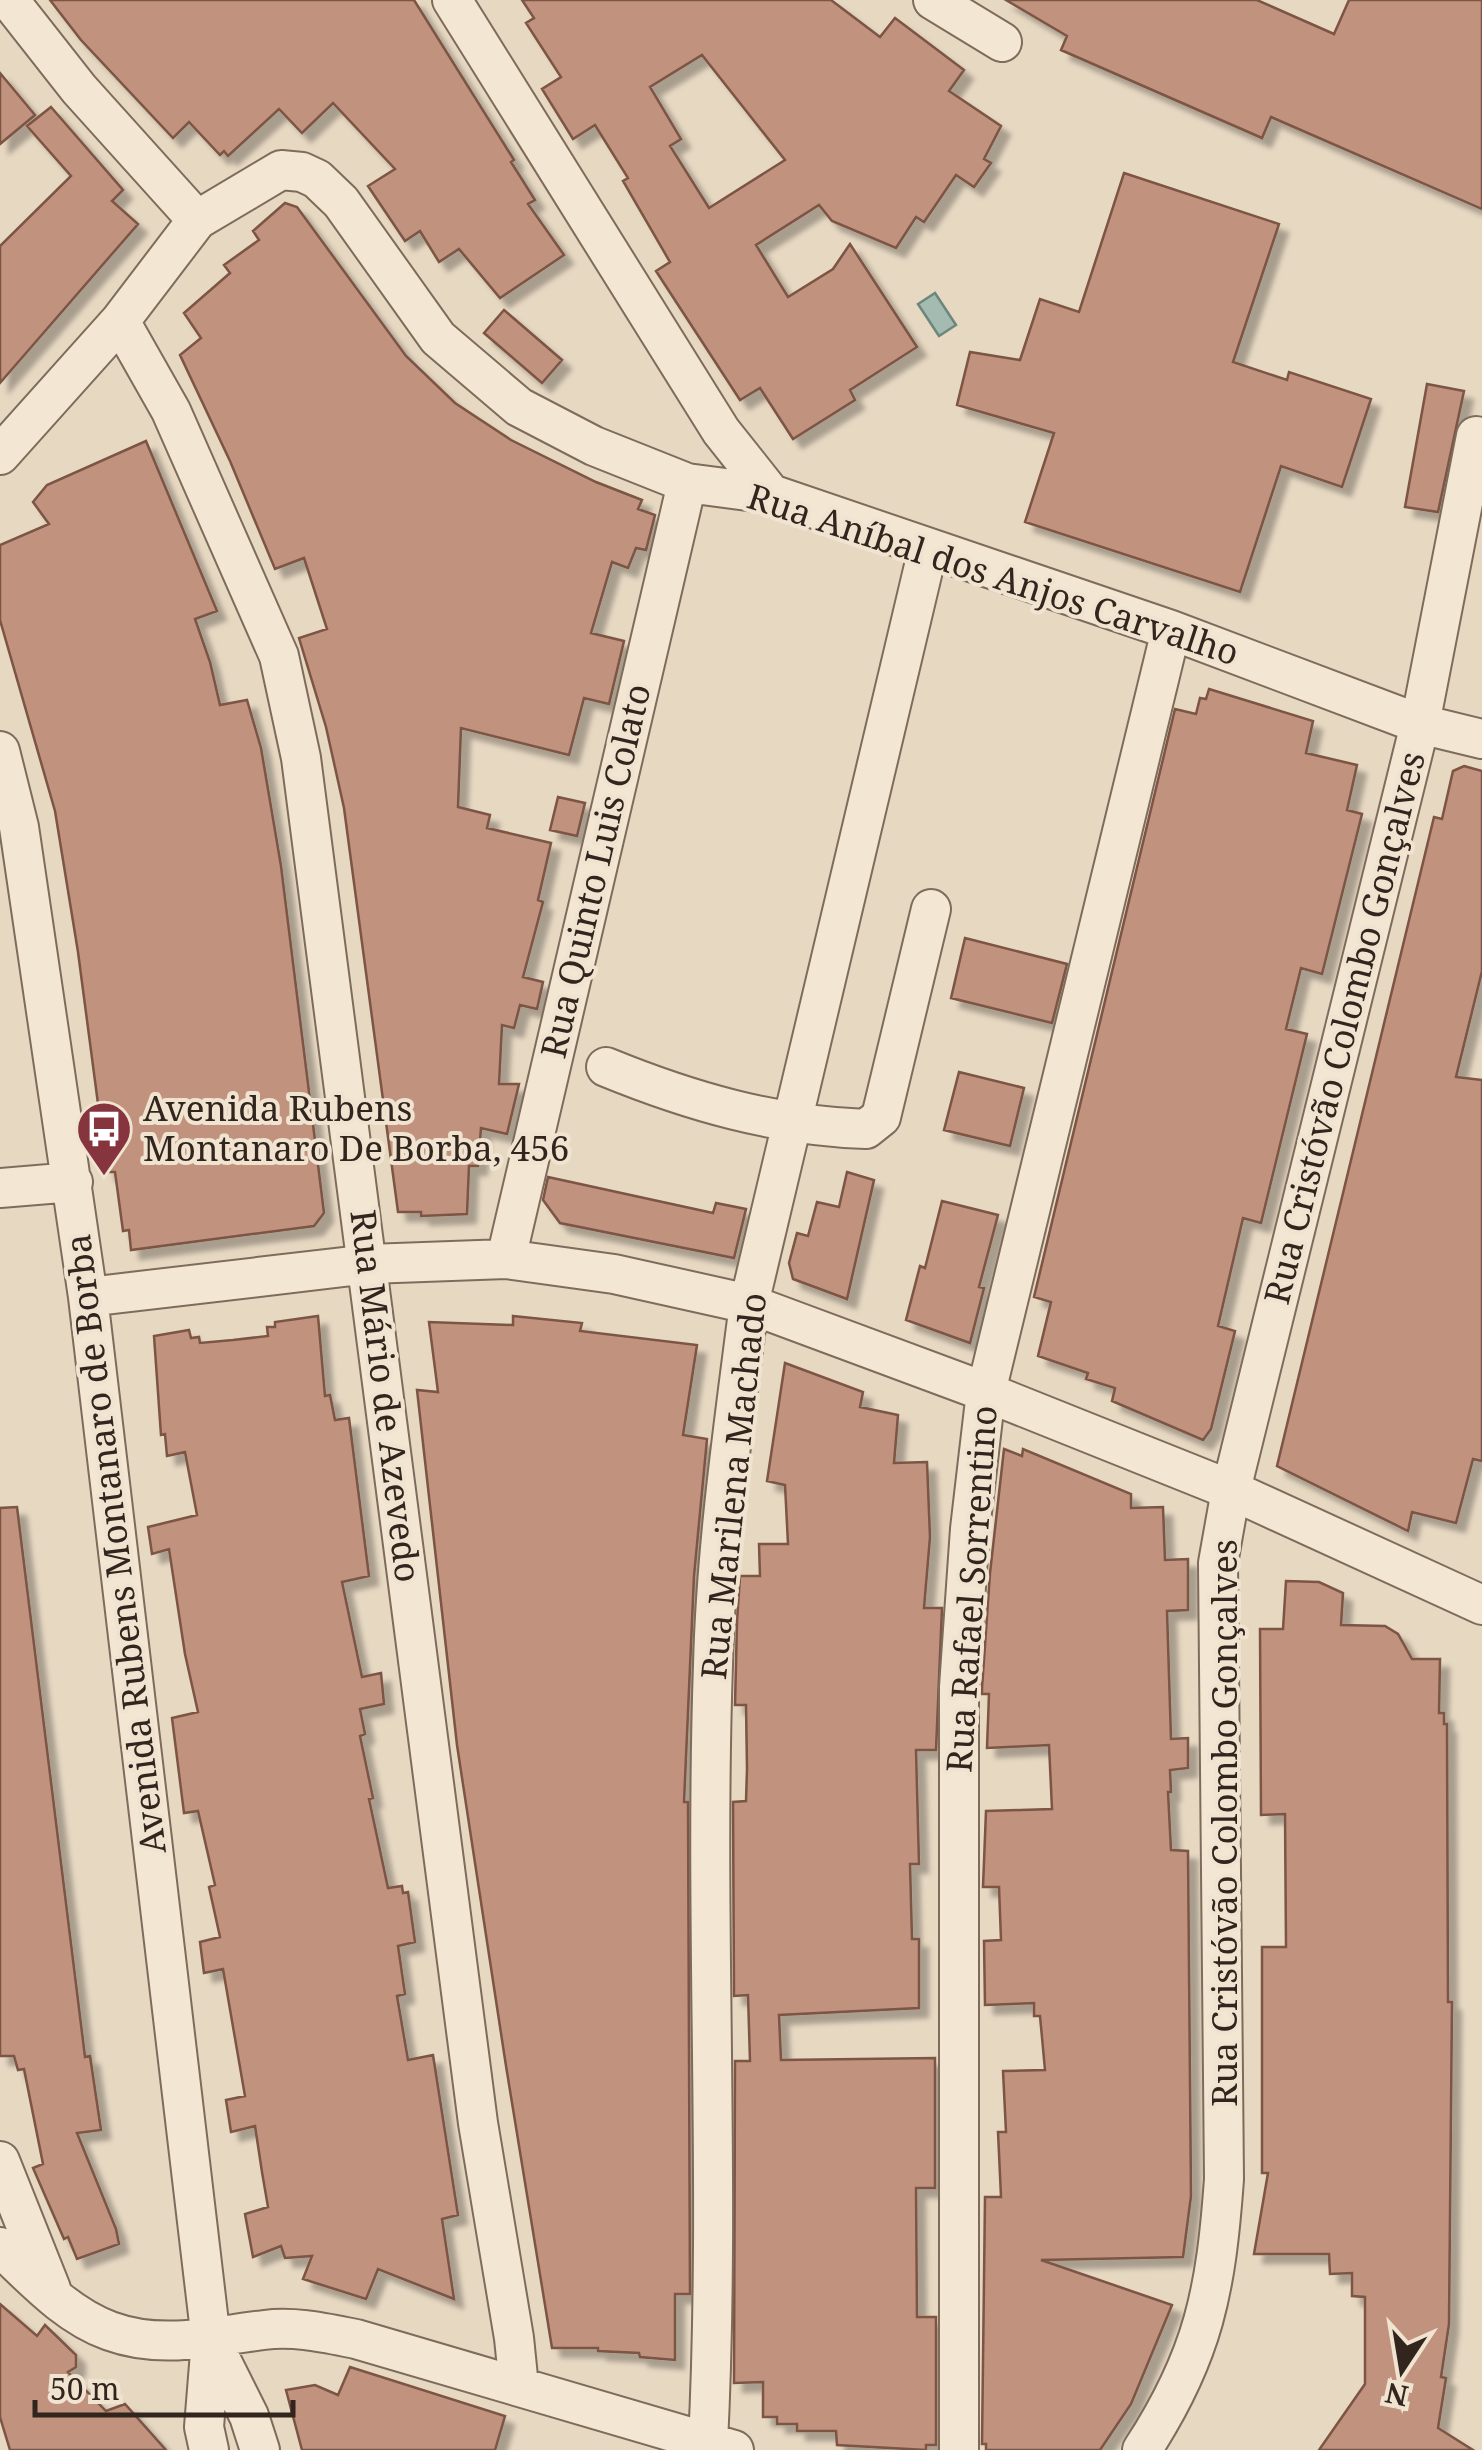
<svg xmlns="http://www.w3.org/2000/svg" width="1482" height="2450" font-family="'Noto Serif',serif">
<defs>
<filter id="shadow"><feDropShadow dx="9" dy="9" stdDeviation="2.5" flood-color="#0004"/></filter>
</defs>
<rect width="100%" height="100%" fill="#e7d8c2"/>
<path fill="#a4bbb2" stroke="#6c877e" stroke-width="2.5" d="M 935,293 L 956,325 L 939,336 L 918,304 Z"/>
<path fill="#c1927d" stroke="#7b5445" stroke-width="2.5" fill-rule="evenodd" filter="url(#shadow)" d="M 50,0 L 414,0 L 514,160 L 511,162 L 535,200 L 528,204 L 564,255 L 500,298 L 459,249 L 439,262 L 420,231 L 405,241 L 368,186 L 395,169 L 333,103 L 302,133 L 279,109 L 228,156 L 224,151 L 220,155 L 189,122 L 173,138 L 81,40 Z
M 522,0 L 831,0 L 880,37 L 895,18 L 964,70 L 949,91 L 1001,126 L 984,159 L 991,163 L 974,187 L 956,175 L 924,222 L 916,217 L 896,248 L 832,221 L 819,205 L 756,245 L 788,297 L 833,269 L 850,244 L 917,347 L 850,390 L 855,400 L 793,439 L 760,388 L 740,400 L 656,271 L 670,262 L 623,181 L 628,178 L 595,125 L 573,139 L 542,89 L 561,77 L 526,23 L 534,18 ZM 702,55 L 785,160 L 709,208 L 670,146 L 681,139 L 650,87 Z
M 1006,0 L 1257,0 L 1334,34 L 1349,0 L 1482,0 L 1482,209 L 1271,117 L 1262,138 L 1061,50 L 1067,36 Z
M 0,73 L 35,115 L 0,144 Z
M 51,107 L 123,190 L 112,201 L 138,224 L 0,383 L 0,246 L 71,176 L 27,126 Z
M 1124,173 L 1279,224 L 1233,362 L 1287,380 L 1289,372 L 1371,399 L 1342,487 L 1281,466 L 1240,592 L 1025,522 L 1054,433 L 957,405 L 970,352 L 1020,360 L 1040,299 L 1079,312 Z
M 285,203 L 297,207 L 406,356 L 455,403 L 511,440 L 596,482 L 642,500 L 638,509 L 655,515 L 646,550 L 636,548 L 628,568 L 612,562 L 591,633 L 624,641 L 609,704 L 584,698 L 569,755 L 461,728 L 458,807 L 490,815 L 487,828 L 551,843 L 538,900 L 543,902 L 523,977 L 543,982 L 537,1009 L 520,1005 L 514,1028 L 502,1025 L 499,1084 L 519,1084 L 507,1134 L 481,1128 L 478,1166 L 469,1166 L 467,1214 L 421,1216 L 421,1212 L 398,1212 L 344,808 L 326,727 L 299,638 L 327,629 L 304,558 L 275,569 L 230,461 L 180,355 L 201,338 L 184,313 L 230,273 L 224,265 L 259,240 L 253,231 Z
M 504,310 L 562,360 L 542,383 L 484,333 Z
M 1427,384 L 1464,391 L 1438,512 L 1405,507 Z
M 146,441 L 217,611 L 195,619 L 210,662 L 220,705 L 247,700 L 261,748 L 281,866 L 324,1213 L 314,1226 L 131,1250 L 129,1230 L 123,1231 L 115,1172 L 107,1172 L 78,952 L 55,811 L 0,620 L 0,545 L 49,524 L 33,502 L 47,485 Z
M 1209,689 L 1313,721 L 1306,753 L 1357,765 L 1347,810 L 1362,814 L 1322,974 L 1301,968 L 1286,1029 L 1307,1034 L 1261,1223 L 1243,1218 L 1218,1326 L 1235,1331 L 1211,1429 L 1203,1440 L 1112,1401 L 1115,1388 L 1086,1379 L 1088,1373 L 1038,1356 L 1051,1302 L 1034,1297 L 1175,709 L 1196,714 L 1200,698 L 1206,699 Z
M 1464,766 L 1482,771 L 1482,971 L 1456,1077 L 1482,1080 L 1482,1461 L 1473,1459 L 1456,1523 L 1412,1512 L 1408,1531 L 1277,1466 L 1434,817 L 1442,819 L 1453,771 Z
M 558,797 L 585,803 L 577,836 L 550,830 Z
M 965,938 L 1067,964 L 1052,1023 L 951,998 Z
M 959,1072 L 1024,1088 L 1010,1146 L 944,1130 Z
M 847,1172 L 874,1180 L 847,1299 L 793,1279 L 789,1263 L 797,1233 L 808,1236 L 817,1202 L 839,1207 Z
M 548,1177 L 713,1213 L 716,1203 L 746,1209 L 734,1258 L 560,1223 L 543,1200 Z
M 942,1201 L 998,1215 L 979,1287 L 984,1288 L 970,1343 L 906,1320 L 920,1266 L 925,1268 Z
M 318,1316 L 325,1396 L 330,1395 L 335,1420 L 349,1418 L 369,1576 L 342,1582 L 362,1677 L 381,1673 L 384,1704 L 360,1709 L 365,1734 L 360,1736 L 373,1798 L 369,1799 L 388,1888 L 402,1886 L 403,1893 L 408,1892 L 415,1942 L 398,1946 L 405,1994 L 397,1996 L 408,2060 L 433,2055 L 458,2215 L 442,2219 L 454,2299 L 378,2269 L 366,2299 L 303,2279 L 312,2256 L 285,2258 L 281,2246 L 253,2257 L 245,2214 L 268,2207 L 262,2172 L 255,2126 L 231,2132 L 226,2100 L 245,2096 L 223,1969 L 204,1973 L 200,1942 L 220,1937 L 209,1887 L 215,1885 L 198,1811 L 184,1813 L 172,1718 L 198,1712 L 185,1654 L 169,1549 L 152,1554 L 148,1527 L 197,1515 L 185,1452 L 167,1456 L 165,1434 L 161,1435 L 154,1336 L 189,1330 L 191,1338 L 199,1337 L 200,1343 L 233,1340 L 268,1336 L 267,1327 L 275,1327 L 275,1322 Z
M 513,1316 L 582,1323 L 580,1331 L 697,1345 L 683,1435 L 707,1439 L 694,1576 L 684,1802 L 688,1802 L 690,2294 L 675,2294 L 675,2360 L 640,2357 L 639,2353 L 598,2351 L 598,2348 L 552,2348 L 506,2066 L 457,1745 L 417,1390 L 438,1392 L 429,1322 L 513,1325 Z
M 785,1363 L 863,1392 L 860,1407 L 898,1415 L 894,1463 L 927,1462 L 930,1537 L 924,1608 L 942,1608 L 936,1750 L 916,1750 L 919,1864 L 910,1864 L 912,1939 L 919,1939 L 919,2008 L 779,2015 L 781,2060 L 935,2058 L 935,2188 L 916,2188 L 917,2317 L 936,2317 L 936,2445 L 926,2445 L 926,2450 L 837,2445 L 836,2431 L 797,2431 L 797,2424 L 777,2424 L 777,2417 L 763,2417 L 763,2382 L 734,2383 L 735,2061 L 750,2061 L 748,1995 L 734,1996 L 733,1802 L 746,1801 L 747,1769 L 746,1705 L 735,1705 L 737,1621 L 740,1576 L 760,1576 L 759,1544 L 788,1544 L 785,1485 L 767,1481 Z
M 1004,1449 L 1022,1456 L 1023,1449 L 1131,1494 L 1131,1508 L 1163,1507 L 1165,1560 L 1188,1559 L 1188,1610 L 1167,1611 L 1171,1739 L 1188,1738 L 1188,1768 L 1170,1770 L 1171,1792 L 1168,1792 L 1171,1850 L 1188,1851 L 1191,2196 L 1183,2257 L 1041,2260 L 1172,2305 L 1131,2404 L 1100,2450 L 986,2450 L 986,2444 L 982,2444 L 985,2197 L 1001,2197 L 998,2132 L 1006,2132 L 1003,2071 L 1045,2070 L 1040,2016 L 1034,2016 L 1034,2003 L 985,2005 L 984,1941 L 1001,1940 L 999,1887 L 983,1887 L 986,1811 L 1052,1809 L 1049,1745 L 987,1748 L 989,1694 L 982,1694 L 982,1688 L 990,1573 Z
M 17,1507 L 85,2057 L 90,2056 L 101,2130 L 77,2133 L 116,2229 L 119,2244 L 77,2259 L 68,2237 L 64,2239 L 33,2168 L 43,2164 L 24,2069 L 18,2070 L 14,2056 L 0,2056 L 0,1508 Z
M 1286,1581 L 1319,1582 L 1343,1593 L 1341,1625 L 1385,1626 L 1398,1634 L 1412,1659 L 1440,1659 L 1439,1713 L 1444,1713 L 1444,1724 L 1447,1724 L 1448,2002 L 1452,2002 L 1449,2324 L 1441,2377 L 1446,2378 L 1438,2428 L 1473,2450 L 1319,2450 L 1365,2384 L 1365,2297 L 1352,2296 L 1352,2273 L 1330,2274 L 1329,2254 L 1254,2254 L 1268,2173 L 1262,2173 L 1262,1947 L 1286,1947 L 1285,1814 L 1261,1815 L 1260,1629 L 1283,1629 Z
M 0,2304 L 37,2336 L 45,2325 L 76,2355 L 76,2367 L 68,2372 L 106,2411 L 125,2404 L 166,2450 L 10,2450 L 0,2417 Z
M 350,2367 L 505,2416 L 495,2450 L 302,2450 L 286,2390 L 315,2385 L 338,2395 Z"/>
<g fill="none" stroke-linecap="round" stroke-linejoin="round">
<g stroke="#7f6b5c" stroke-width="42">
<path id="minor" d="M 9,0 L 79,89 L 197,220 L 281,170 L 302,172 L 317,179 L 341,202 L 438,338 L 519,407 L 594,446 L 687,483 L 771,494 L 1171,630 L 1420,724 L 1482,739
M 452,0 L 721,431 L 771,494
M 933,0 L 1002,42
M 120,321 L 171,411 L 279,656 L 301,758 L 478,2123 L 514,2338 L 519,2387
M 0,455 L 120,321 L 197,220
M 0,751 L 19,827 L 88,1297 L 211,2340 L 204,2427 L 209,2450
M 606,1067 C 689,1101 775,1126 866,1129 L 881,1117 L 931,909
M 0,1188 L 73,1182
M 506,1259 L 687,483
M 88,1297 L 369,1264 L 506,1259 L 614,1274 L 749,1304 L 986,1392 L 1231,1490 L 1482,1605
M 0,2161 L 51,2289
M 0,2247 C 33,2278 66,2315 110,2331 C 162,2350 212,2336 264,2330 C 295,2326 325,2333 356,2339 L 734,2450
M 212,2342 L 249,2416 L 260,2450
M 708,2443 C 721,2183 704,1924 713,1665 C 716,1545 734,1423 749,1304 L 928,549
M 959,2450 L 959,1687 L 970,1529 L 986,1392 L 1171,630
M 1142,2450 C 1204,2355 1216,2290 1224,2179 L 1218,1563 L 1231,1490 L 1420,724 L 1476,436"/>
</g>
<use href="#minor" stroke="#f3e7d4" stroke-width="38"/>
</g>
<defs>
<g id="bus-pin" transform="scale(2.875)"><path d="M0 17L-7.5 6A9.5 9.5 0 1 1 7.5 6Z" fill="#86343d" stroke="#f0e4d1"/><path d="M-5-6H5V4H4V6H2V4H-2V6H-4V4H-5ZM-3.5-4V0h7V-4ZM-3.5 1.2v1.5H-2V1.2ZM2 1.2v1.5H3.5V1.2Z" fill="#fff"/></g>
</defs>
<g fill-rule="evenodd">
<use href="#bus-pin" x="104" y="1129"/>
</g>
<g text-anchor="middle" stroke-width="8" stroke-linejoin="round" paint-order="stroke">
<g font-size="35" fill="#31251e" stroke="#f0e4d1">
<text transform="translate(993 575) rotate(18)" y="12">Rua Aníbal dos Anjos Carvalho</text>
<text transform="translate(596 871) rotate(-77)" y="12">Rua Quinto Luis Colato</text>
<text transform="translate(1345 1028) rotate(-76)" y="12">Rua Cristóvão Colombo Gonçalves</text>
<text transform="translate(385 1396) rotate(83)" y="12">Rua Mário de Azevedo</text>
<text transform="translate(734 1486) rotate(-84)" y="12">Rua Marilena Machado</text>
<text transform="translate(116 1544) rotate(-97)" y="12">Avenida Rubens Montanaro de Borba</text>
<text transform="translate(972 1589) rotate(-86)" y="12">Rua Rafael Sorrentino</text>
<text transform="translate(1225 1823) rotate(-90)" y="12">Rua Cristóvão Colombo Gonçalves</text>
</g>
<g font-size="35" fill="#31251e" stroke="#f0e4d1" text-anchor="start">
<text x="143" y="1121">Avenida Rubens<tspan x="143" dy="40">Montanaro De Borba, 456</tspan></text>
</g>
</g>
<g transform="translate(1402 2370) rotate(192)" stroke="#f0e4d1" stroke-width="8" paint-order="stroke">
<path d="M0-8L18 38L0 25L-18 38Z" fill="#31251e"/>
<text y="-15" font-size="28" font-weight="bold" text-anchor="middle" fill="#31251e">N</text>
</g>
<path d="M35 2400v15h258v-15" fill="none" stroke="#31251e" stroke-width="5"/>
<text x="50" y="2400" font-size="30" fill="#31251e" stroke="#f0e4d1" stroke-width="8" paint-order="stroke">50 m</text>
</svg>
